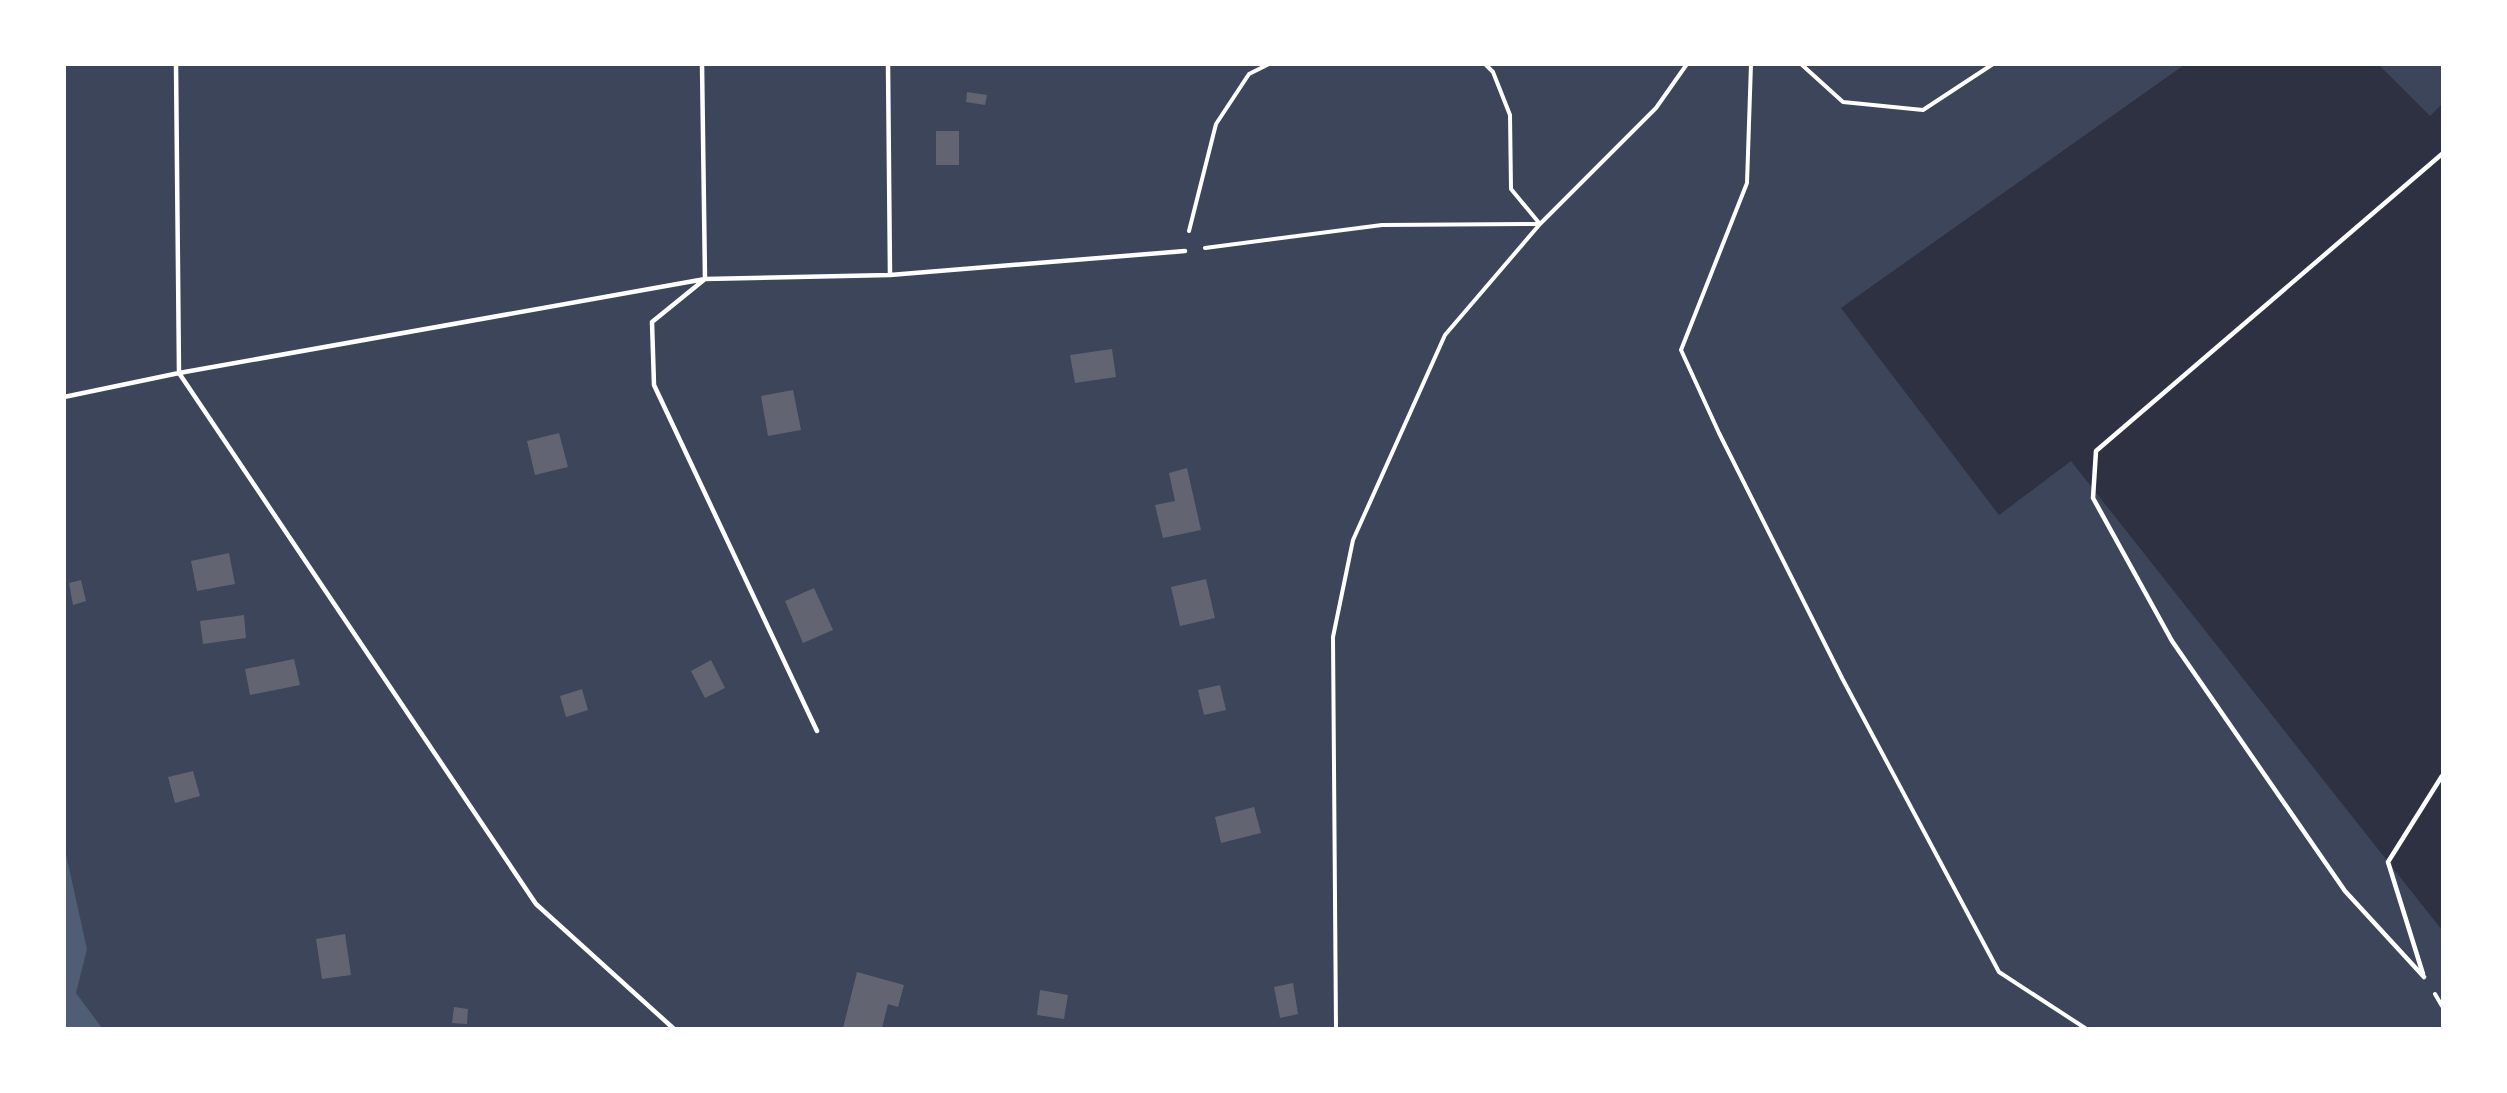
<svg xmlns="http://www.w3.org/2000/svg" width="2507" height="1093" font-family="'Sofia Sans Condensed',sans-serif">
<rect width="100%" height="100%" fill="#2d3142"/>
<path fill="#3c4559" d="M 64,65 L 2184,65 L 1841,308 L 1999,515 L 2071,461 L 2442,930 L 2442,1028 L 65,1028 Z
M 2379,65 L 2442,65 L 2442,104 L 2430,116 Z"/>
<path fill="#4f5d75" d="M 65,850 L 87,949 L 76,993 L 102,1028 L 65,1028 Z"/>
<path fill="#626471" d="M 967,92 L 987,95 L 985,105 L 966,102 Z
M 936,131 L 959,131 L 959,165 L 936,165 Z
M 1112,349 L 1116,377 L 1075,383 L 1070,355 Z
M 793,390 L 801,430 L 768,436 L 761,396 Z
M 559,433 L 568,467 L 535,475 L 527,441 Z
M 1187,468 L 1201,530 L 1163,538 L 1155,505 L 1175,501 L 1169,473 Z
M 229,553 L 235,584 L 197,591 L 191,561 Z
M 1206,579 L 1215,618 L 1180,626 L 1171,587 Z
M 81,580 L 86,601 L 73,605 L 69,583 Z
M 814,588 L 833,630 L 803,643 L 785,601 Z
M 244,615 L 246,638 L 203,644 L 200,621 Z
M 294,659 L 300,685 L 250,695 L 245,669 Z
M 711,660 L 725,688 L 705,698 L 691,671 Z
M 1220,685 L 1226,710 L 1204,715 L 1198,690 Z
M 582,689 L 588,710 L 566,717 L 560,696 Z
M 193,771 L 200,796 L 175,803 L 168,777 Z
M 1254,807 L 1261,833 L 1221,843 L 1215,817 Z
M 345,934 L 351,975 L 322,979 L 316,939 Z
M 857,972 L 904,985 L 898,1007 L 888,1004 L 882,1028 L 843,1028 Z
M 1293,983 L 1298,1014 L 1280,1018 L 1274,987 Z
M 1040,990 L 1068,995 L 1064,1019 L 1037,1015 Z
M 454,1007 L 468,1009 L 467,1024 L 452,1023 Z"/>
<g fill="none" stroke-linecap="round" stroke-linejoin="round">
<path stroke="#fff" stroke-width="4" d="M 1751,64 L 1747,183 L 1681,350 L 1719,433 L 1842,678 L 1999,972 L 2085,1028
M 1801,64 L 1843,102 L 1923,110 L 1993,64
M 1189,231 L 1216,124 L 1249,74 L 1269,64
M 1205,248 L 1382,225 L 1540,224 L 1656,108 L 1687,64
M 2435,994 L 2442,1006
M 1336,1028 L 1333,637 L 1353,540 L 1445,335 L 1540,224 L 1511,189 L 1510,115 L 1493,72 L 1485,64"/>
<path stroke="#fff" stroke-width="4.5" d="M 176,64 L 179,373 L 536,904 L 673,1028
M 702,64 L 705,279 L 652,322 L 654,385 L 817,731
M 888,64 L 890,275
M 64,397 L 179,373 L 705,279 L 890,275 L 1185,251
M 2423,974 L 2388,862 L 2442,776
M 2424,977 L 2345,891 L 2172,641 L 2093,498 L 2096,451 L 2442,154"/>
</g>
<rect width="2507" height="1093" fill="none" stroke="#ffffff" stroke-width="132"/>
</svg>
